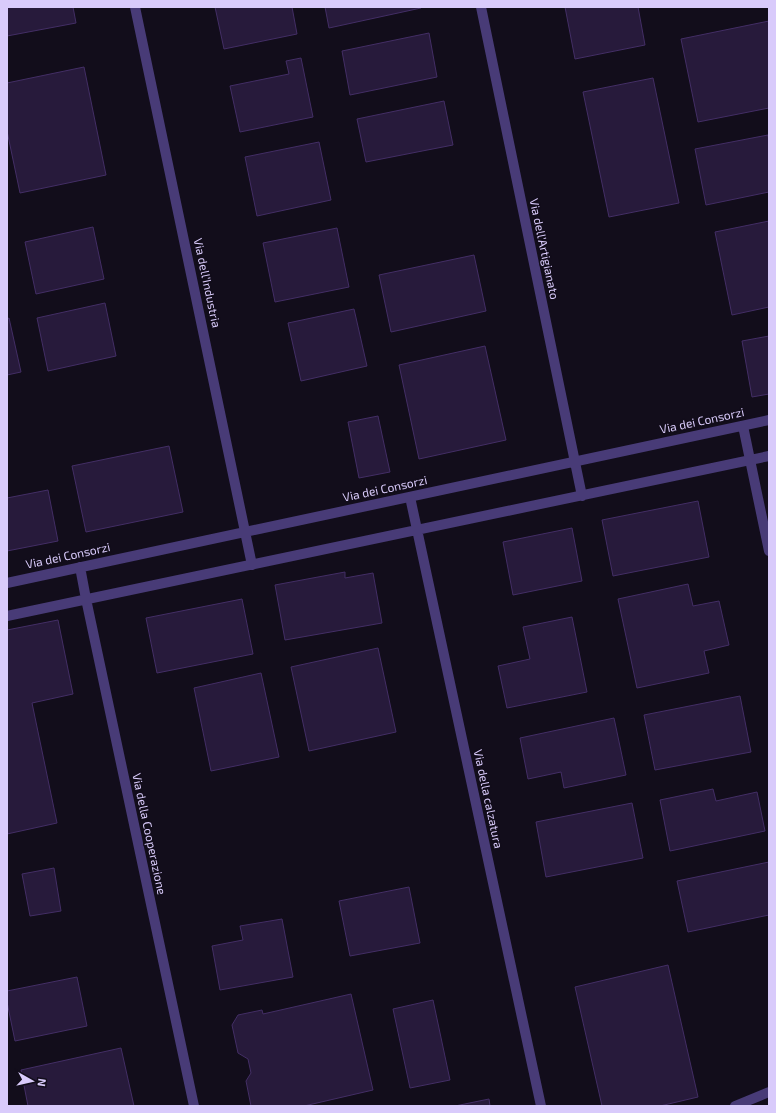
<svg xmlns="http://www.w3.org/2000/svg" width="776" height="1113" font-family="'Exo 2',sans-serif">
<rect width="100%" height="100%" fill="#120d1b"/>
<path fill="#271a3b" stroke="#432e65" d="M 7,7 L 73,7 L 76,23 L 7,36 Z
M 215,7 L 292,7 L 297,34 L 224,49 Z
M 325,7 L 420,7 L 421,8 L 329,28 Z
M 565,7 L 638,7 L 645,45 L 575,59 Z
M 769,21 L 769,108 L 698,122 L 681,39 Z
M 429,33 L 437,77 L 350,95 L 342,51 Z
M 301,58 L 313,117 L 240,132 L 230,86 L 289,74 L 286,61 Z
M 84,67 L 106,175 L 20,193 L 7,131 L 7,83 Z
M 653,78 L 679,203 L 609,217 L 583,92 Z
M 444,101 L 453,145 L 366,162 L 357,119 Z
M 768,135 L 769,141 L 769,192 L 706,205 L 695,149 Z
M 319,142 L 331,200 L 257,216 L 245,157 Z
M 769,221 L 769,307 L 732,315 L 715,232 Z
M 93,227 L 104,279 L 36,294 L 25,242 Z
M 337,228 L 349,287 L 275,302 L 263,243 Z
M 474,255 L 486,311 L 391,332 L 379,275 Z
M 105,303 L 116,356 L 48,371 L 37,318 Z
M 354,309 L 367,366 L 301,381 L 288,323 Z
M 9,318 L 21,372 L 7,375 L 7,319 Z
M 769,336 L 769,394 L 752,397 L 742,341 Z
M 485,346 L 506,440 L 419,459 L 399,365 Z
M 378,416 L 390,472 L 359,478 L 348,422 Z
M 169,446 L 183,512 L 86,532 L 72,466 Z
M 48,490 L 58,541 L 7,551 L 7,498 Z
M 698,501 L 709,557 L 613,576 L 602,520 Z
M 572,528 L 582,581 L 513,595 L 503,542 Z
M 345,572 L 345,578 L 373,573 L 382,623 L 285,640 L 275,585 Z
M 688,584 L 693,606 L 719,601 L 729,645 L 704,651 L 709,673 L 637,688 L 618,599 Z
M 242,599 L 253,654 L 157,673 L 146,618 Z
M 572,617 L 587,692 L 507,708 L 498,666 L 530,659 L 523,627 Z
M 58,620 L 73,694 L 32,703 L 57,823 L 7,834 L 7,630 Z
M 378,648 L 396,732 L 309,751 L 291,667 Z
M 261,673 L 279,757 L 211,771 L 194,688 Z
M 740,696 L 751,752 L 655,770 L 644,715 Z
M 614,718 L 626,775 L 564,788 L 561,772 L 528,779 L 520,738 Z
M 713,789 L 716,801 L 757,792 L 765,831 L 670,851 L 660,800 Z
M 632,803 L 643,858 L 546,877 L 536,822 Z
M 769,862 L 769,915 L 688,932 L 677,881 Z
M 54,868 L 61,911 L 30,916 L 22,874 Z
M 409,887 L 420,943 L 350,956 L 339,901 Z
M 282,919 L 293,977 L 220,990 L 212,946 L 243,940 L 240,926 Z
M 668,965 L 698,1097 L 660,1106 L 602,1106 L 575,987 Z
M 77,977 L 87,1026 L 15,1041 L 7,1002 L 7,991 Z
M 351,994 L 373,1090 L 304,1106 L 251,1106 L 246,1081 L 251,1073 L 248,1059 L 238,1053 L 232,1025 L 238,1015 L 262,1010 L 263,1014 Z
M 433,1000 L 450,1080 L 410,1088 L 393,1009 Z
M 121,1048 L 134,1106 L 28,1106 L 21,1070 Z
M 489,1099 L 490,1106 L 455,1106 Z"/>
<g fill="none" stroke-linecap="round" stroke-linejoin="round">
<path stroke="#483b77" stroke-width="10" d="M 135,7 L 252,565
M 481,7 L 582,496
M 743,426 L 769,551
M 410,497 L 541,1106
M 80,567 L 86,599 L 194,1106
M 7,583 L 769,420
M 7,616 L 769,456
M 735,1106 L 769,1092"/>
</g>
<g text-anchor="middle" stroke-width="3" stroke-linejoin="round" paint-order="stroke">
<g font-size="12" fill="#d9cbfb" stroke="#120d1b">
<text transform="translate(544 249) rotate(78)" y="4">Via dell'Artigianato</text>
<text transform="translate(207 283) rotate(78)" y="4">Via dell'Industria</text>
<text transform="translate(702 421) rotate(-12)" y="4">Via dei Consorzi</text>
<text transform="translate(385 489) rotate(-12)" y="4">Via dei Consorzi</text>
<text transform="translate(68 556) rotate(-12)" y="4">Via dei Consorzi</text>
<text transform="translate(488 799) rotate(78)" y="4">Via della calzatura</text>
<text transform="translate(149 834) rotate(78)" y="4">Via della Cooperazione</text>
</g>
</g>
<rect width="776" height="1113" fill="none" stroke="#d9cbfb" stroke-width="16"/>
<g transform="translate(32 1081) rotate(98)" stroke="#120d1b" stroke-width="3" paint-order="stroke">
<path d="M0-3L7 15L0 10L-7 15Z" fill="#d9cbfb"/>
<text y="-6" font-size="11" font-weight="bold" text-anchor="middle" fill="#d9cbfb">N</text>
</g>
</svg>
